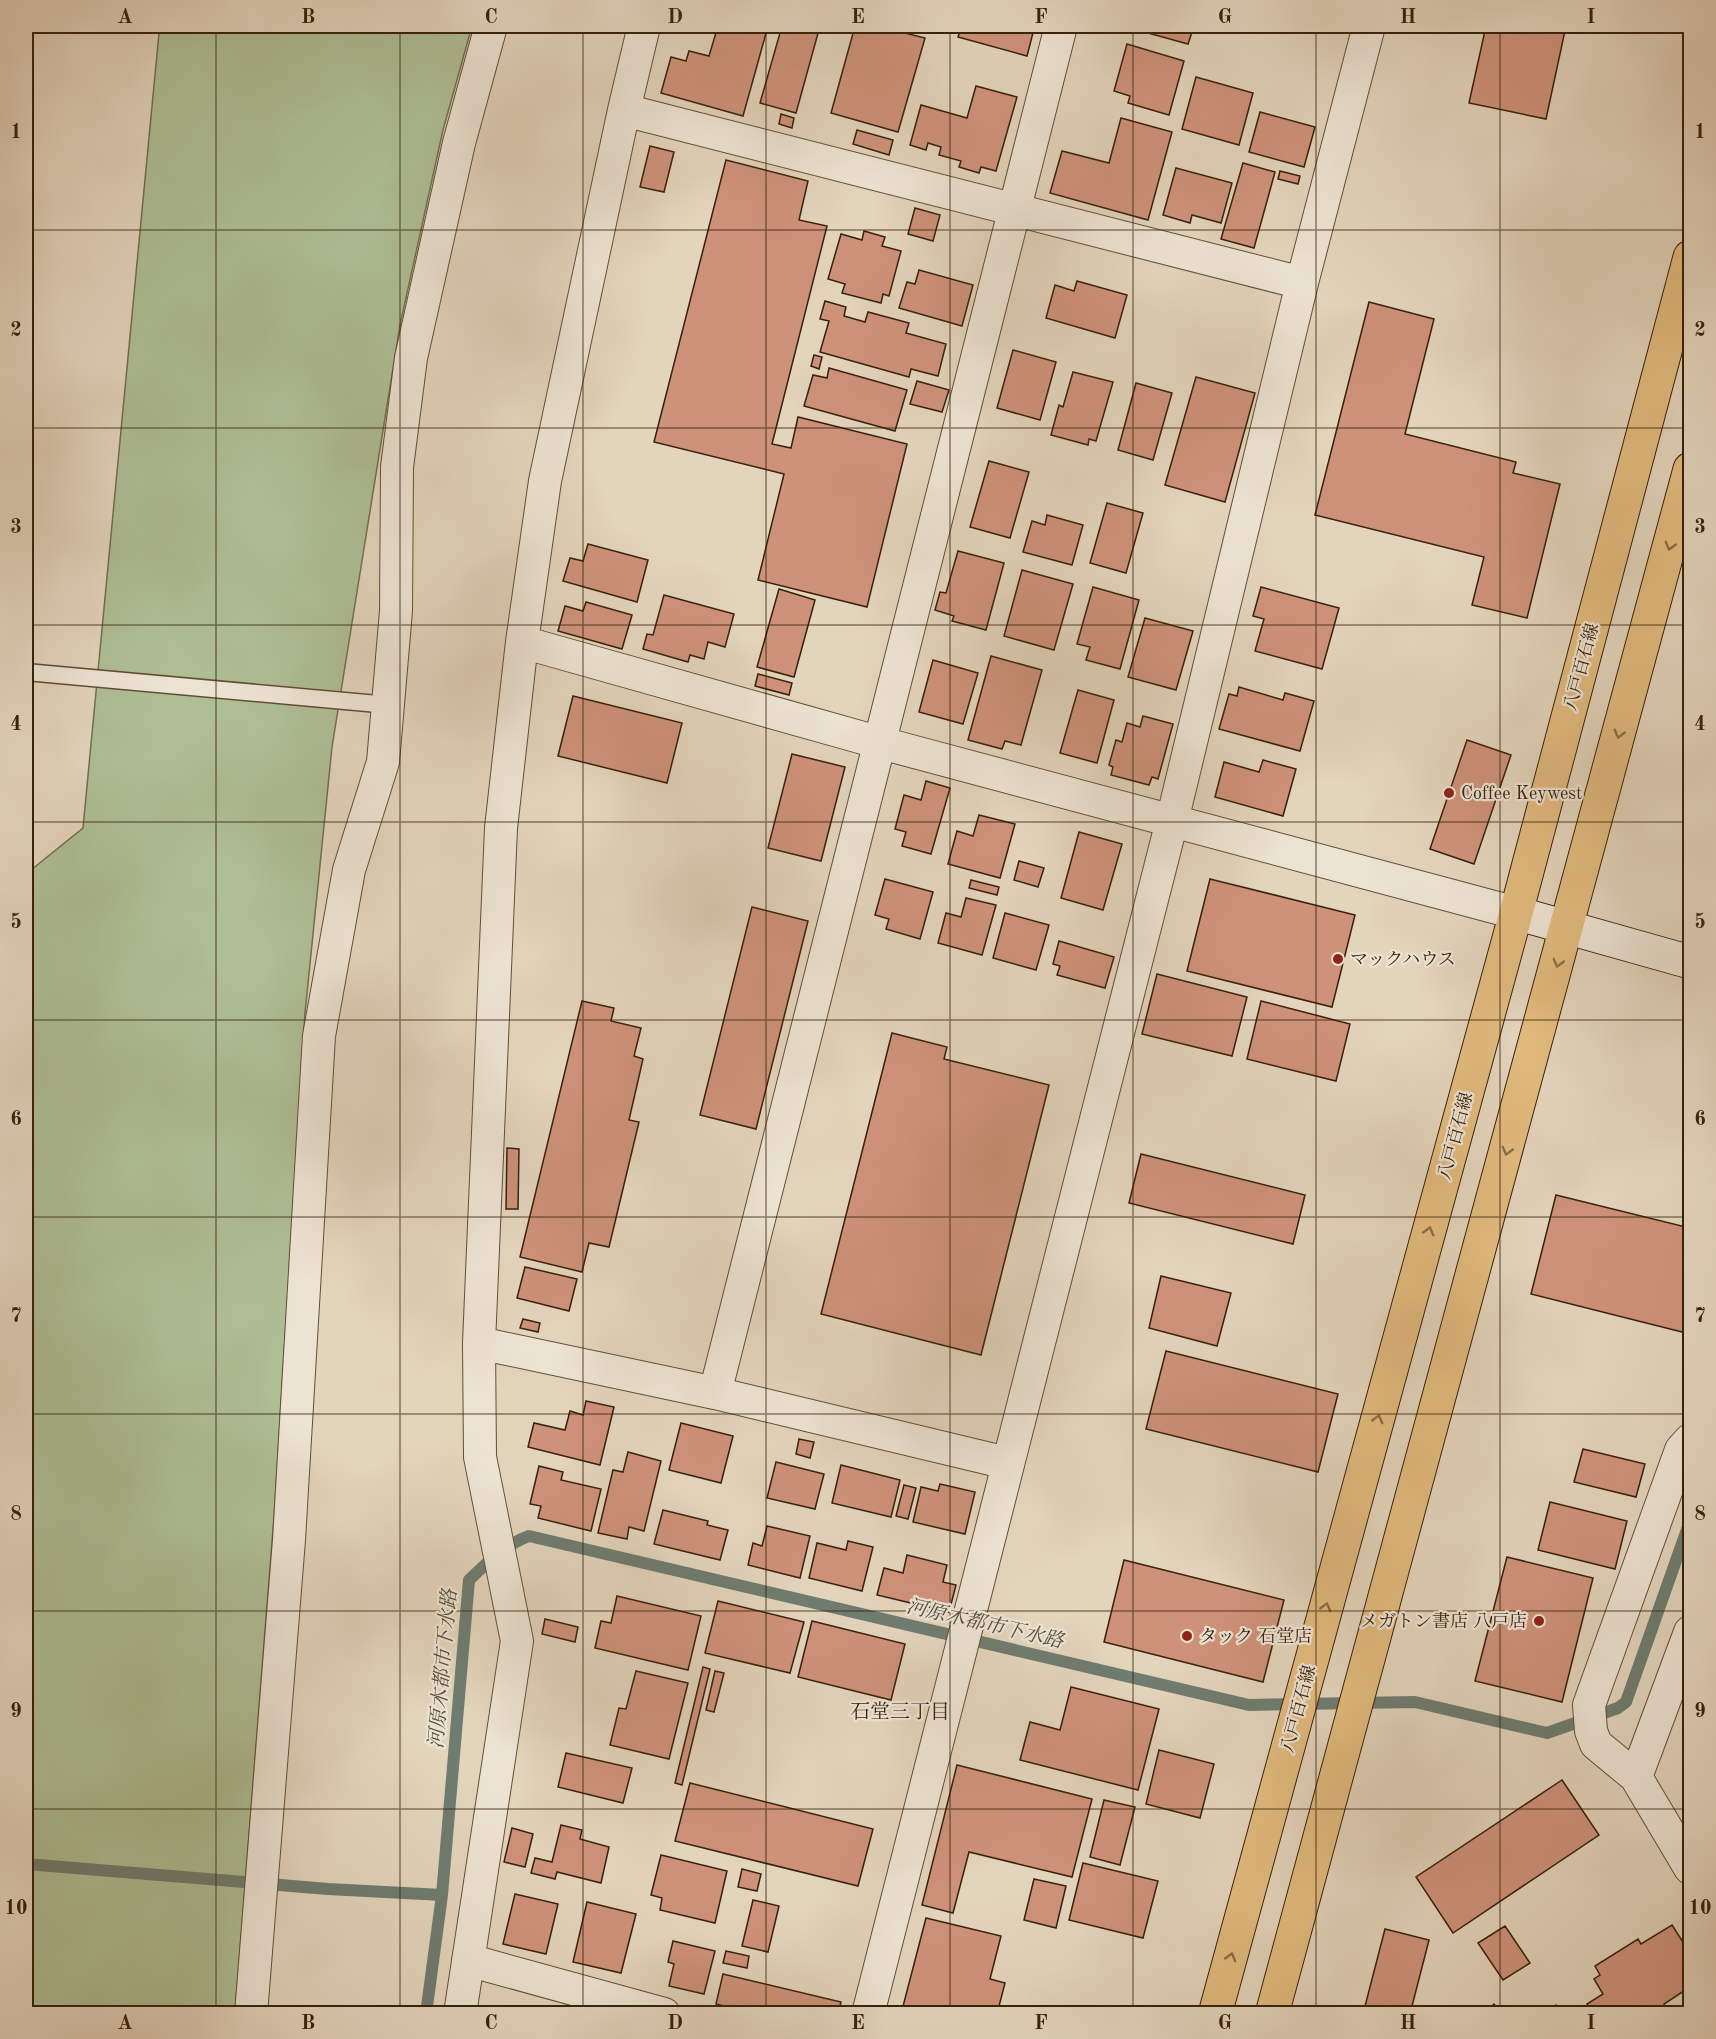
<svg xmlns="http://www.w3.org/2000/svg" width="1716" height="2039" font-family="'Old Standard TT','Noto Serif JP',serif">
<rect width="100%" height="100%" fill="#e3d4bc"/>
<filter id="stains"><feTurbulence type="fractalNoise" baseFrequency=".00333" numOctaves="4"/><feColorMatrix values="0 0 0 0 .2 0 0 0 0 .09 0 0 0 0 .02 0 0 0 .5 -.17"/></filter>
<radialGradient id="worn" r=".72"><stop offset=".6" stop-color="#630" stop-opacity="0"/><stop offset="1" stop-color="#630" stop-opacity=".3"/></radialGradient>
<path fill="#aebe95" stroke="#727050" stroke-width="1.5" d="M 155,26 L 472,26 L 443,130 L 400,325 L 332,747 L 305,1013 L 274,1517 L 235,2013 L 26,2014 L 26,874 L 83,828 L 159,33 Z"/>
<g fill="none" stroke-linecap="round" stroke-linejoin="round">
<path stroke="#6f7c70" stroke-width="12" d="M 26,1864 L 328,1889 L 442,1895
M 426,2014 L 442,1895 L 469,1580 C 487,1563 506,1544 529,1536 L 1249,1705 L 1415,1702 L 1547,1733 L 1618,1708 L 1626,1702 L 1690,1521"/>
</g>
<path fill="#ce927a" stroke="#37210a" stroke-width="1.5" d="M 718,26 L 768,26 L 743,116 L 661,93 L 671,57 L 686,61 L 689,51 L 709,56 Z
M 782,26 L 820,26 L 796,113 L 760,103 Z
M 855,26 L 877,26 L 925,38 L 898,132 L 831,113 Z
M 962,26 L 1022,26 L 1034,29 L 1027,56 L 958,37 Z
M 1150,26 L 1194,26 L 1188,44 L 1148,33 Z
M 1486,26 L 1566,26 L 1546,119 L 1469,103 Z
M 1127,44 L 1184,61 L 1169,115 L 1128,103 L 1130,96 L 1114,91 Z
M 1196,77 L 1253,93 L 1239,145 L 1182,129 Z
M 976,86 L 1017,97 L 996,171 L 981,167 L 979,173 L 959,167 L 961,161 L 939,155 L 941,147 L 928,143 L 926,150 L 910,145 L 921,105 L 967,118 Z
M 1260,112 L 1315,127 L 1304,167 L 1249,152 Z
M 781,114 L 794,118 L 792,128 L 779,124 Z
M 1121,118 L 1172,132 L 1148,220 L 1050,193 L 1062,151 L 1109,163 Z
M 857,130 L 893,140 L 889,155 L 853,144 Z
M 650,146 L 674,152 L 664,192 L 640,187 Z
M 726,160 L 808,181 L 799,220 L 827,226 L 772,444 L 791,448 L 798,417 L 907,444 L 867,607 L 758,580 L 784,474 L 654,442 Z
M 1243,163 L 1275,172 L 1254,248 L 1221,239 Z
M 1176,168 L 1232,183 L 1221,223 L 1192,215 L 1190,223 L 1163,215 Z
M 1280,171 L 1300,176 L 1298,184 L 1278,179 Z
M 915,208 L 940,215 L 933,241 L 908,234 Z
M 864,231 L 885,237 L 882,246 L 901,251 L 889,296 L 883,294 L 881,303 L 842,293 L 845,284 L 828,279 L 841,234 L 862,240 Z
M 919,270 L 973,285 L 962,326 L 899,308 L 907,282 L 915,284 Z
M 1077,281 L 1127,295 L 1115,338 L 1046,318 L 1055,285 L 1074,291 Z
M 825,301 L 846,307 L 844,316 L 865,322 L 868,312 L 909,323 L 906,333 L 946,344 L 938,376 L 911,369 L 909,377 L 820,352 L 829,321 L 820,319 Z
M 1369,302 L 1434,319 L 1405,434 L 1516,462 L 1513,473 L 1560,484 L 1527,618 L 1472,605 L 1484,557 L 1315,515 Z
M 1013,350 L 1056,362 L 1040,420 L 997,408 Z
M 814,355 L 822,357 L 819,369 L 811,366 Z
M 829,368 L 907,390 L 895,431 L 804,406 L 813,375 L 827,378 Z
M 1073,372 L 1113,382 L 1096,441 L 1089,439 L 1088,445 L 1051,435 L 1059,405 L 1063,407 Z
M 1196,377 L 1255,393 L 1225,502 L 1165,485 Z
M 917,381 L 949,390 L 942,412 L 910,404 Z
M 1136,383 L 1172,393 L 1153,460 L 1118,450 Z
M 989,461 L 1029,472 L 1010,538 L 970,527 Z
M 1107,503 L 1143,513 L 1126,573 L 1090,563 Z
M 1047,515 L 1083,525 L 1072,565 L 1023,552 L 1032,521 L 1045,525 Z
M 588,544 L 648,560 L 637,602 L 563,581 L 570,558 L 583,561 Z
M 958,551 L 1004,563 L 986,630 L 952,621 L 954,616 L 935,610 L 940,592 L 946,593 Z
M 1022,570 L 1073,584 L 1054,650 L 1004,636 Z
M 1093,587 L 1139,600 L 1120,669 L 1086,660 L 1090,647 L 1077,644 Z
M 1261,587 L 1339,608 L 1322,669 L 1255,651 L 1264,619 L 1253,616 Z
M 779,589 L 815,600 L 794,677 L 757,667 Z
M 664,595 L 734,614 L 725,647 L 708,642 L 704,659 L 690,655 L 688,662 L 643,649 L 647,634 L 653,635 Z
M 586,602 L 632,615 L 622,649 L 558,631 L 565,606 L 583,611 Z
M 1145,618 L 1193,631 L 1176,690 L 1128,677 Z
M 991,656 L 1042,670 L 1021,745 L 1005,741 L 1002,749 L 968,740 Z
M 933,660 L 978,673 L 963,724 L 919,712 Z
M 758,674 L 792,683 L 789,695 L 755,686 Z
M 1239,687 L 1283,700 L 1285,693 L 1314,701 L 1300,751 L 1219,729 L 1229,694 L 1237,696 Z
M 1078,690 L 1114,700 L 1097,763 L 1060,753 Z
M 573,696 L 682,723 L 667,783 L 558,756 Z
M 1143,716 L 1173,724 L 1158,779 L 1152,777 L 1149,785 L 1111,775 L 1113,767 L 1109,765 L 1116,740 L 1122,742 L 1127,723 L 1140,727 Z
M 1467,740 L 1511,755 L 1474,864 L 1430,849 Z
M 792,754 L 845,767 L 821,861 L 768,848 Z
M 1263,760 L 1296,769 L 1283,816 L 1215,797 L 1224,762 L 1259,772 Z
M 926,781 L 950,788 L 931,854 L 902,846 L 906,832 L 895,829 L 904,795 L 921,800 Z
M 979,815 L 1015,824 L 1000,878 L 948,864 L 957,831 L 973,836 Z
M 1079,832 L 1122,844 L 1103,910 L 1061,898 Z
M 1019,861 L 1044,868 L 1038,887 L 1014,880 Z
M 885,879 L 933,892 L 920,939 L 886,929 L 889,919 L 875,915 Z
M 1210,879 L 1355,915 L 1332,1007 L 1187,971 Z
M 971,880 L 999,887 L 997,895 L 969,888 Z
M 966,898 L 996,905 L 982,955 L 938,943 L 946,913 L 961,917 Z
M 752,907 L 808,921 L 756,1129 L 700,1115 Z
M 1005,913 L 1049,925 L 1036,970 L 993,958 Z
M 1059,941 L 1114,957 L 1105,988 L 1057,975 L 1060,966 L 1053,964 Z
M 1157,974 L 1247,997 L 1232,1056 L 1142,1034 Z
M 582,1001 L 614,1008 L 611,1021 L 641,1028 L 634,1056 L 643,1059 L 629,1120 L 639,1122 L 609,1247 L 589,1243 L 582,1272 L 520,1257 Z
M 1261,1001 L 1350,1024 L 1336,1081 L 1247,1059 Z
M 892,1033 L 947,1047 L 944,1059 L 1049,1085 L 981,1355 L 821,1314 Z
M 507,1148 L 519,1149 L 518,1209 L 506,1209 Z
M 1141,1154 L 1305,1195 L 1293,1244 L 1129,1203 Z
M 1556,1195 L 1690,1228 L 1690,1334 L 1531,1294 Z
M 525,1267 L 577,1279 L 569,1311 L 517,1298 Z
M 1161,1276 L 1231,1293 L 1217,1346 L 1149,1328 Z
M 523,1319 L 540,1323 L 538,1332 L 520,1328 Z
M 1166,1351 L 1338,1394 L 1318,1472 L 1146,1429 Z
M 586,1401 L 614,1407 L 600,1465 L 528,1447 L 534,1423 L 565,1430 L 570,1411 L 583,1415 Z
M 681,1423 L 733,1436 L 721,1483 L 669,1470 Z
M 799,1439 L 814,1442 L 810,1458 L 796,1454 Z
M 1583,1449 L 1645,1464 L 1636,1497 L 1574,1482 Z
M 628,1452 L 661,1461 L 644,1531 L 629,1527 L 627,1539 L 598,1533 L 613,1470 L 623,1472 Z
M 776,1462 L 824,1474 L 815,1509 L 767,1498 Z
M 841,1465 L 900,1480 L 891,1517 L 832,1503 Z
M 539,1466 L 563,1472 L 561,1480 L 601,1489 L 591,1531 L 538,1518 L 541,1506 L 530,1504 Z
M 940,1484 L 975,1492 L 965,1534 L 913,1522 L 921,1487 L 938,1491 Z
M 904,1485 L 916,1488 L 908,1519 L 896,1516 Z
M 1550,1502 L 1627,1521 L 1615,1569 L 1538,1550 Z
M 663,1510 L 708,1521 L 707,1525 L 728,1530 L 720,1560 L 654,1544 Z
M 767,1526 L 810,1536 L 800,1578 L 748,1565 L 753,1543 L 762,1546 Z
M 848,1541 L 873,1547 L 862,1591 L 809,1578 L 817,1543 L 846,1550 Z
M 907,1555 L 947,1565 L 943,1582 L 956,1585 L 949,1612 L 877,1595 L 884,1568 L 903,1573 Z
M 1507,1557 L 1593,1578 L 1562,1702 L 1475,1681 Z
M 1124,1560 L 1284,1600 L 1263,1682 L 1104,1642 Z
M 617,1596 L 701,1616 L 688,1670 L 595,1648 L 601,1621 L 611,1623 Z
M 718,1601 L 804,1622 L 790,1673 L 705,1653 Z
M 545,1619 L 578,1627 L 575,1642 L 542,1634 Z
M 812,1621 L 905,1644 L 891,1700 L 798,1677 Z
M 703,1667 L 710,1669 L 682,1785 L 675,1783 Z
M 636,1671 L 688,1683 L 669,1759 L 610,1745 L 619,1708 L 626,1709 Z
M 715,1671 L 724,1673 L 714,1712 L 706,1710 Z
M 1071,1687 L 1159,1709 L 1138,1790 L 1020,1760 L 1030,1722 L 1060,1730 Z
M 1159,1750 L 1214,1764 L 1200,1818 L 1146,1804 Z
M 566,1753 L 632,1768 L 623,1803 L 558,1787 Z
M 957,1765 L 1092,1799 L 1072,1877 L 969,1852 L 953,1913 L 922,1905 Z
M 1562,1780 L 1599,1835 L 1453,1933 L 1416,1877 Z
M 690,1783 L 873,1829 L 858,1886 L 675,1841 Z
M 1104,1800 L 1135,1807 L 1120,1865 L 1090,1857 Z
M 561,1825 L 582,1830 L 580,1839 L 609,1847 L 601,1883 L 557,1872 L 555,1879 L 531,1873 L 535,1858 L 552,1862 Z
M 512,1828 L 533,1834 L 525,1867 L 504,1862 Z
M 661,1855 L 727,1871 L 715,1923 L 660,1910 L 662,1898 L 651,1895 Z
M 1083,1863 L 1158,1881 L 1143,1938 L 1069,1920 Z
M 742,1869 L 761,1874 L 757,1891 L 738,1887 Z
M 1034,1879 L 1066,1886 L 1056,1928 L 1024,1920 Z
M 515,1894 L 558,1904 L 546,1954 L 503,1944 Z
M 753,1900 L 779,1906 L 768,1952 L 742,1946 Z
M 587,1902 L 636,1914 L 621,1973 L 573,1962 Z
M 926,1918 L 1001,1936 L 990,1979 L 1005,1983 L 997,2014 L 901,2014 Z
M 1672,1925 L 1690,1953 L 1690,1956 L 1687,1959 L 1690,1964 L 1690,1987 L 1664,2004 L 1668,2011 L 1664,2014 L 1631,2014 L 1627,2007 L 1616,2014 L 1593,2014 L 1587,2004 L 1603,1994 L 1594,1979 L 1600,1975 L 1595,1966 L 1638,1939 L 1641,1944 Z
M 1505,1926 L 1530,1963 L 1503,1980 L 1478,1943 Z
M 1385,1929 L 1429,1940 L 1410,2014 L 1363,2014 Z
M 673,1941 L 715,1951 L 704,1994 L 669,1986 L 674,1964 L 668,1962 Z
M 726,1951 L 749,1956 L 747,1968 L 723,1963 Z
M 723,1974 L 841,2002 L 838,2014 L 755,2014 L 716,2004 Z
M 1494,2004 L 1501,2014 L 1482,2014 Z
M 1556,2005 L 1562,2014 L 1545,2014 Z"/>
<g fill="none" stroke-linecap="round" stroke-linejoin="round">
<g stroke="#624e36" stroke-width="19">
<path id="lane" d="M 26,672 L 389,705"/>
</g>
<g stroke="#624e36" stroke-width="34">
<path id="street" d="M 624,110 L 1302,283
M 522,642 L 881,743 L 1516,913
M 479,1343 L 715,1393 L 1007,1463
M 715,1393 L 1061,26
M 1690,1632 L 1636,1777 L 1690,1868
M 1636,1777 L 1596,1744 L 1591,1731 L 1589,1705 L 1681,1450 L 1690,1440
M 468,1960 L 664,2014
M 251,2014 L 289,1540 L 319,1036 L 349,870 L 383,762 L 396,611 L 397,467 L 411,358 L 459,143 L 491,26
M 460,2014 L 517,1641 L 480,1457 L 479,1343 L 501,828 L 522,642 L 545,481 L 624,110 L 644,26
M 868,2014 L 1172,821 L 1302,283 L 1369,26"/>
</g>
<g stroke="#37210a" stroke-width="35">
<path id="secondary" d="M 1516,913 L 1690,962"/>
</g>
<g stroke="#37210a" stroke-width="35">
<path id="primary" d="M 1215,2014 L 1516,913 L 1690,257
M 1272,2014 L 1690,469"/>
</g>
<use href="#lane" stroke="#ede3d3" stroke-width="16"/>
<use href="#street" stroke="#ede3d3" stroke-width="32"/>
<use href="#secondary" stroke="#ede3d3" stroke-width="33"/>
<use href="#primary" stroke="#e2ba7e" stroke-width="33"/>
</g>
<defs><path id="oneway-chevron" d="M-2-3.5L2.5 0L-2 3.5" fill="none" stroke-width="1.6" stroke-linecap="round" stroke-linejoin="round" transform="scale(1.5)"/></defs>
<g stroke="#8c6e44">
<use href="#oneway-chevron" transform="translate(1670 546) rotate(105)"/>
<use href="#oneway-chevron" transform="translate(1619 734) rotate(105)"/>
<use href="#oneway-chevron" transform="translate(1558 963) rotate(105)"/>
<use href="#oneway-chevron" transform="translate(1507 1151) rotate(105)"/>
<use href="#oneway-chevron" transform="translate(1429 1231) rotate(-75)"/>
<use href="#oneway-chevron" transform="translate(1378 1419) rotate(-75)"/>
<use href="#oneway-chevron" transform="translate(1326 1607) rotate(-75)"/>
<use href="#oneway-chevron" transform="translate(1231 1957) rotate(-75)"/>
</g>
<path fill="none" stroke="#37210a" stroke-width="1.5" stroke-opacity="0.55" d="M 216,26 L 216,2014M 400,26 L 400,2014M 583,26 L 583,2014M 766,26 L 766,2014M 950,26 L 950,2014M 1133,26 L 1133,2014M 1316,26 L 1316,2014M 1500,26 L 1500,2014M 26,230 L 1690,230M 26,428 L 1690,428M 26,625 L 1690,625M 26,822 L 1690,822M 26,1020 L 1690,1020M 26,1217 L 1690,1217M 26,1414 L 1690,1414M 26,1611 L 1690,1611M 26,1809 L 1690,1809"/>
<g fill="#8f2418" stroke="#ede3d3" stroke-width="2">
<circle cx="1449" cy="793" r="6"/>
<circle cx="1338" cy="959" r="6"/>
<circle cx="1539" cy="1621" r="6"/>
<circle cx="1187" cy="1636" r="6"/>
</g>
<g text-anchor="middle" stroke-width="4.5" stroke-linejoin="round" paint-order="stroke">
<g font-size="18" fill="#37210a" stroke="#ede3d3">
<text transform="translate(1581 667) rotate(-75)" y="6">八戸百石線</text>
<text transform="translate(1455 1136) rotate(-75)" y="6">八戸百石線</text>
<text transform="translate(1298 1709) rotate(-75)" y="6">八戸百石線</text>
</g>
<g font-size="18" fill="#37210a" stroke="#ede3d3" text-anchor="start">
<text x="1461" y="799">Coffee Keywest</text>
<text x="1350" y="965">マックハウス</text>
<text x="1527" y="1627" text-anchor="end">メガトン書店 八戸店</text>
<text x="1199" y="1642">タック 石堂店</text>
</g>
<g font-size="20" font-style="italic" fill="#534e3d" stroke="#ede3d3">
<text transform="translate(985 1623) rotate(13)" y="7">河原木都市下水路</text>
<text transform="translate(442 1669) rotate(-85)" y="7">河原木都市下水路</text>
</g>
<g font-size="20" fill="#37210a" stroke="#ede3d3">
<text x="900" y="1718">石堂三丁目</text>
</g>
</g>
<rect width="1716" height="2039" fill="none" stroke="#e3d4bc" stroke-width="66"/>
<rect x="33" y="33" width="1650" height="1973" fill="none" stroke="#37210a" stroke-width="2"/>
<g font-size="20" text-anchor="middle" font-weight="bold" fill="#37210a">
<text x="125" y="23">A</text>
<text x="308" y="23">B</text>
<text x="491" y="23">C</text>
<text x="675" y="23">D</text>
<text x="858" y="23">E</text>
<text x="1041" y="23">F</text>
<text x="1225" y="23">G</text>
<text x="1408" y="23">H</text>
<text x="1591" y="23">I</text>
<text x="16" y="138">1</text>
<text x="1700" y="138">1</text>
<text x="16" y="336">2</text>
<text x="1700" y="336">2</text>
<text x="16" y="533">3</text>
<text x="1700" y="533">3</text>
<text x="16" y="730">4</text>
<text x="1700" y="730">4</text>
<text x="16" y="928">5</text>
<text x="1700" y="928">5</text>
<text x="16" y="1125">6</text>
<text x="1700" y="1125">6</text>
<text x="16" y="1322">7</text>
<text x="1700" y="1322">7</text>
<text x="16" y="1520">8</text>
<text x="1700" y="1520">8</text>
<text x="16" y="1717">9</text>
<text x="1700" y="1717">9</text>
<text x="16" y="1914">10</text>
<text x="1700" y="1914">10</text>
<text x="125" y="2029">A</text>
<text x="308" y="2029">B</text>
<text x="491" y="2029">C</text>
<text x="675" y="2029">D</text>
<text x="858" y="2029">E</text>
<text x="1041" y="2029">F</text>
<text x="1225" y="2029">G</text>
<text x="1408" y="2029">H</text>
<text x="1591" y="2029">I</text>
</g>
<rect width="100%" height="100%" filter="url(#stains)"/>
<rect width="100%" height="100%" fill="url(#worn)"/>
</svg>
